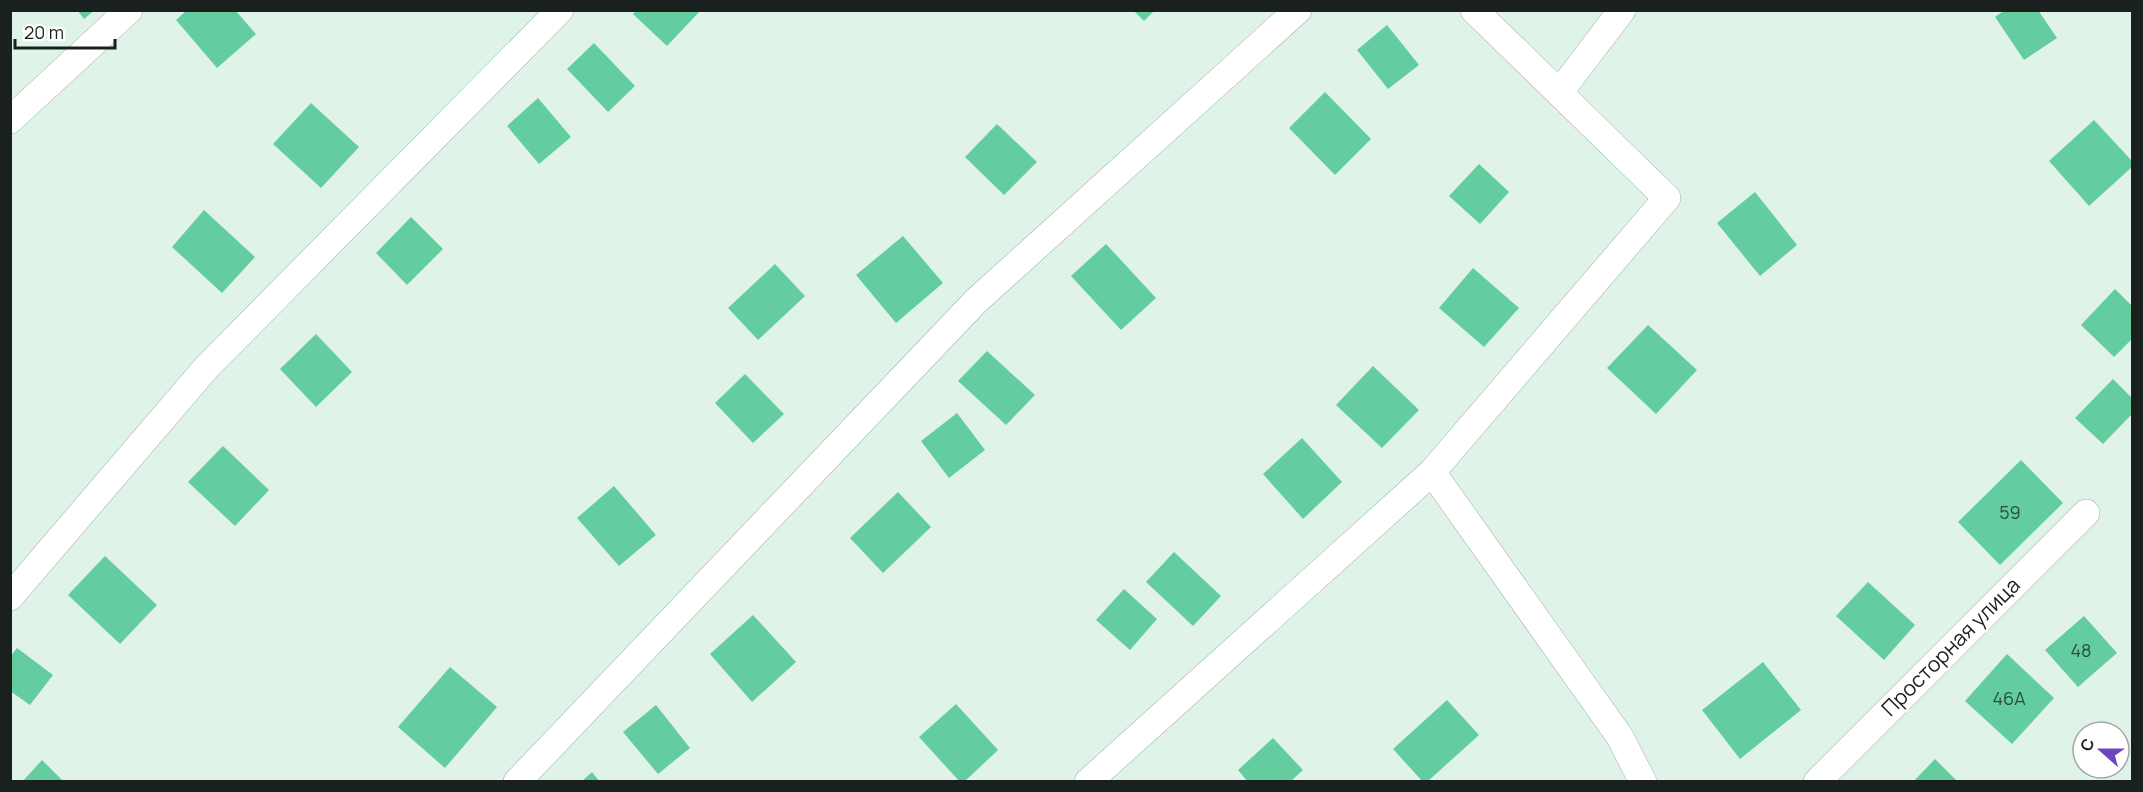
<svg xmlns="http://www.w3.org/2000/svg" width="2143" height="792" font-family="Manrope,sans-serif">
<rect width="100%" height="100%" fill="#e0f3e9"/>
<path fill="#64cda0" d="M 77,10 L 95,10 L 84,19 Z
M 187,10 L 235,10 L 256,34 L 217,68 L 176,20 Z
M 636,10 L 701,10 L 667,46 L 633,14 Z
M 1133,10 L 1155,10 L 1144,21 Z
M 2005,10 L 2038,10 L 2057,38 L 2024,60 L 1995,17 Z
M 1387,25 L 1419,65 L 1388,89 L 1357,50 Z
M 594,43 L 635,86 L 608,112 L 567,69 Z
M 1325,92 L 1371,139 L 1335,175 L 1289,128 Z
M 538,98 L 571,137 L 539,164 L 507,126 Z
M 311,103 L 359,147 L 321,188 L 273,144 Z
M 2094,120 L 2132,161 L 2132,167 L 2089,206 L 2049,161 Z
M 997,124 L 1037,162 L 1004,195 L 965,157 Z
M 1479,164 L 1509,192 L 1480,224 L 1449,196 Z
M 1755,192 L 1797,245 L 1760,276 L 1717,223 Z
M 204,210 L 255,257 L 222,293 L 172,247 Z
M 411,217 L 443,249 L 407,285 L 376,253 Z
M 903,236 L 943,283 L 896,323 L 856,275 Z
M 1106,244 L 1156,298 L 1121,330 L 1071,276 Z
M 775,264 L 805,296 L 758,340 L 728,308 Z
M 1473,268 L 1519,308 L 1484,347 L 1439,308 Z
M 2115,289 L 2132,306 L 2132,339 L 2114,357 L 2081,325 Z
M 1648,325 L 1697,370 L 1656,414 L 1607,368 Z
M 316,334 L 352,372 L 316,407 L 280,369 Z
M 987,351 L 1035,395 L 1006,425 L 958,381 Z
M 1373,366 L 1419,410 L 1382,448 L 1336,405 Z
M 745,374 L 784,414 L 753,443 L 715,403 Z
M 2113,379 L 2132,398 L 2132,414 L 2103,444 L 2075,418 Z
M 957,413 L 985,450 L 949,478 L 921,441 Z
M 1302,438 L 1342,482 L 1303,519 L 1263,474 Z
M 223,446 L 269,490 L 235,526 L 188,482 Z
M 2021,460 L 2063,503 L 2000,565 L 1958,522 Z
M 614,486 L 656,535 L 619,566 L 577,518 Z
M 898,492 L 931,527 L 883,573 L 850,538 Z
M 1174,552 L 1221,596 L 1193,626 L 1146,582 Z
M 105,556 L 157,605 L 120,644 L 68,595 Z
M 1868,582 L 1915,625 L 1884,660 L 1836,616 Z
M 1124,589 L 1157,619 L 1130,650 L 1096,620 Z
M 753,615 L 796,662 L 752,702 L 710,654 Z
M 2084,616 L 2117,653 L 2078,687 L 2045,650 Z
M 17,648 L 53,675 L 30,705 L 10,691 L 10,657 Z
M 2007,654 L 2054,698 L 2012,744 L 1965,701 Z
M 1763,662 L 1801,710 L 1740,759 L 1702,710 Z
M 450,667 L 497,707 L 445,768 L 398,727 Z
M 1447,700 L 1479,735 L 1427,782 L 1423,782 L 1393,749 Z
M 956,704 L 998,750 L 964,782 L 960,782 L 919,737 Z
M 656,705 L 690,748 L 658,774 L 623,732 Z
M 1273,738 L 1303,770 L 1290,782 L 1248,782 L 1238,770 Z
M 1935,759 L 1958,782 L 1913,782 Z
M 42,760 L 64,782 L 22,782 Z
M 592,772 L 600,782 L 581,782 Z"/>
<g fill="none" stroke-linecap="round" stroke-linejoin="round">
<g stroke="#9eb0a7" stroke-width="28">
<path id="minor" d="M 1559,93 L 1622,10
M 10,120 L 129,10
M 1432,472 L 1620,737 L 1643,782
M 10,597 L 206,368 L 560,10
M 517,782 L 976,301 L 1298,10
M 1088,782 L 1432,472 L 1667,198 L 1474,10
M 1817,782 L 2086,513"/>
</g>
<use href="#minor" stroke="#fff" stroke-width="27"/>
</g>
<g text-anchor="middle" stroke-width="5" stroke-linejoin="round" paint-order="stroke">
<g font-size="18" fill="#2c4b3e">
<text x="2010" y="519">59</text>
<text x="2081" y="657">48</text>
<text x="2009" y="705">46А</text>
</g>
<g font-size="21" fill="#19201d" stroke="#fff">
<text transform="translate(1951 647) rotate(-45)" y="7">Просторная улица</text>
</g>
</g>
<rect width="2143" height="792" fill="none" stroke="#19201d" stroke-width="24"/>
<g transform="translate(2101 750) rotate(291)"><circle r="28" fill="#ffffff" stroke="#a3a6a5" stroke-width="1.5"/>
<path d="M0-4.5L10 22L0 15L-10 22Z" fill="#6d46bf"/>
<text y="-9" font-size="16" font-weight="bold" text-anchor="middle" fill="#19201d">С</text>
</g>
<path d="M15 39v9h100v-9" fill="none" stroke="#19201d" stroke-width="3"/>
<text x="24" y="39" font-size="18" fill="#19201d" stroke="#ffffff" stroke-width="4.5" paint-order="stroke">20 m</text>
</svg>
